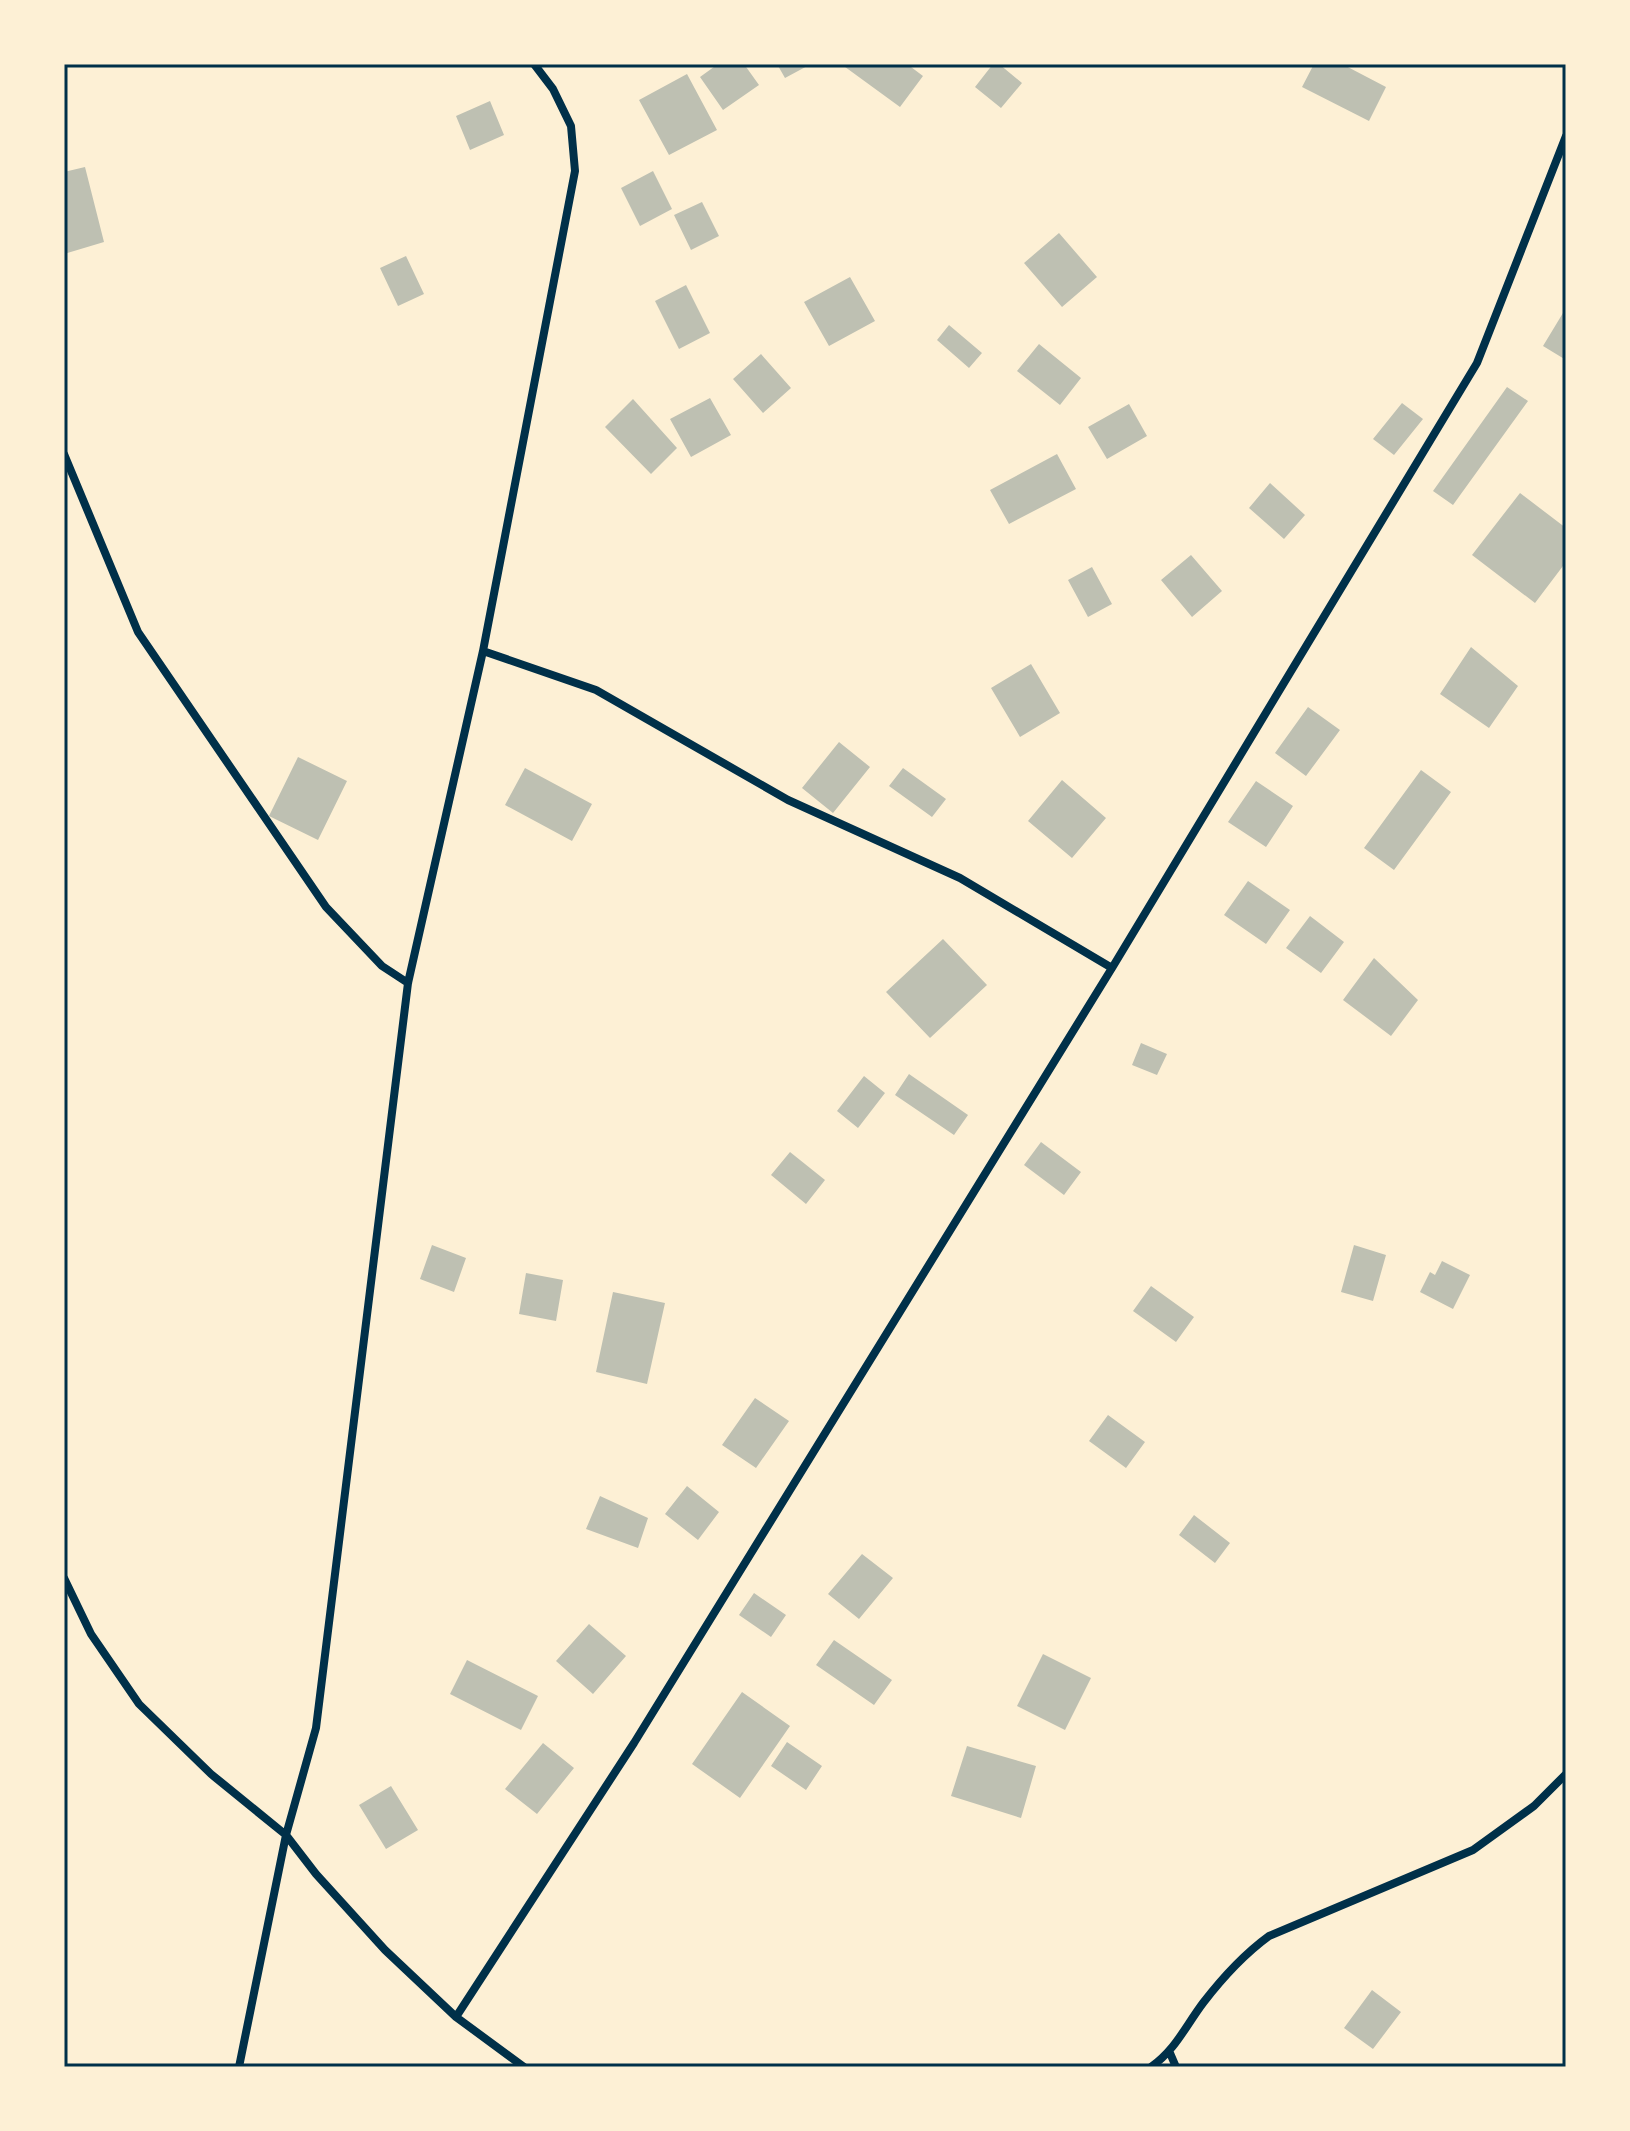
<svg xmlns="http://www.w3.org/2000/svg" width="1630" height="2131" font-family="'Nunito Sans',sans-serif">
<rect width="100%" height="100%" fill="#fdf0d5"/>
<path fill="#bec0b2" d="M 718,64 L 744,64 L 759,85 L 723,110 L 700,77 Z
M 777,64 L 811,64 L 785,78 Z
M 841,64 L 907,64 L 923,76 L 900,107 Z
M 993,64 L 999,64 L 1022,83 L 1001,108 L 975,87 Z
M 1314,64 L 1342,64 L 1386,87 L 1369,121 L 1302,87 Z
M 687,74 L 717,130 L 669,155 L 639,100 Z
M 490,101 L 504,135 L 470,150 L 456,116 Z
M 85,167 L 104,242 L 64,254 L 64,172 Z
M 653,171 L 672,209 L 640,226 L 621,188 Z
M 702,202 L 719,236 L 691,250 L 674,215 Z
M 1059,233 L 1097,277 L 1062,307 L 1024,263 Z
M 406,256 L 424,294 L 398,306 L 380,268 Z
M 850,277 L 875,321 L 829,346 L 804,302 Z
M 686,285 L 710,333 L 679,349 L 655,301 Z
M 1566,308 L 1566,360 L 1543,346 Z
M 949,325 L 982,353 L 969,368 L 937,340 Z
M 1039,344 L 1081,378 L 1060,405 L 1017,371 Z
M 761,354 L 791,388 L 763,413 L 733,379 Z
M 1507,387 L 1528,401 L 1453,505 L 1433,491 Z
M 710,398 L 731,435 L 691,457 L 670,419 Z
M 633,399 L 677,448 L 651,474 L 605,427 Z
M 1402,403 L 1423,419 L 1394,455 L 1373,439 Z
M 1129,404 L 1147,436 L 1107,459 L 1088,427 Z
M 1057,454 L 1076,489 L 1009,524 L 990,490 Z
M 1270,483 L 1305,515 L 1284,539 L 1249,508 Z
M 1520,493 L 1566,528 L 1566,562 L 1535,603 L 1472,555 Z
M 1191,555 L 1222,591 L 1192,617 L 1161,580 Z
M 1092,567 L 1112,604 L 1088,617 L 1068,580 Z
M 1471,647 L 1518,686 L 1489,728 L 1440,694 Z
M 1031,664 L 1060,713 L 1020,737 L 991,688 Z
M 1308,707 L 1340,730 L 1306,776 L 1275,753 Z
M 839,742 L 870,767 L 833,813 L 802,788 Z
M 298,757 L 347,781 L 318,840 L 269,816 Z
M 525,768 L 592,804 L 572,841 L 505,805 Z
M 903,768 L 946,799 L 932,817 L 889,786 Z
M 1421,770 L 1451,792 L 1394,870 L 1364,848 Z
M 1062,780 L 1106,818 L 1072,858 L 1028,821 Z
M 1256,781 L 1293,806 L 1266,847 L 1228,822 Z
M 1248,881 L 1290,910 L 1266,944 L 1224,915 Z
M 1310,916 L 1344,942 L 1321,973 L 1286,948 Z
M 943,939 L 987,985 L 930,1038 L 886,992 Z
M 1374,958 L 1418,1000 L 1391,1036 L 1343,1000 Z
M 1141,1043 L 1167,1054 L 1157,1075 L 1132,1065 Z
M 909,1074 L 968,1115 L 954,1135 L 895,1095 Z
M 864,1076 L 885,1093 L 858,1128 L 837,1111 Z
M 1041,1142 L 1081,1172 L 1064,1195 L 1024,1165 Z
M 790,1152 L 825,1180 L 806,1204 L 771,1175 Z
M 432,1245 L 466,1258 L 454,1292 L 420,1279 Z
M 1354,1245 L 1386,1255 L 1373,1301 L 1341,1292 Z
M 1442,1261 L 1470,1275 L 1453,1309 L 1420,1292 L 1430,1272 L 1435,1275 Z
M 526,1273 L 563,1280 L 556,1321 L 519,1314 Z
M 1151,1286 L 1194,1317 L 1176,1342 L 1133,1311 Z
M 613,1292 L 665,1303 L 647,1384 L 596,1372 Z
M 755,1398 L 789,1421 L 756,1468 L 722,1445 Z
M 1108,1415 L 1145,1442 L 1126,1468 L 1089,1441 Z
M 687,1486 L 719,1512 L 698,1540 L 665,1514 Z
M 600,1496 L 648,1518 L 638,1548 L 586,1529 Z
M 1194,1515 L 1230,1543 L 1215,1563 L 1179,1535 Z
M 862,1554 L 893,1578 L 859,1619 L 828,1594 Z
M 754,1593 L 786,1615 L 771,1637 L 739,1615 Z
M 589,1624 L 626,1656 L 593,1694 L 556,1661 Z
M 834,1640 L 892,1680 L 874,1705 L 816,1665 Z
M 1043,1654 L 1091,1678 L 1065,1730 L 1017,1706 Z
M 467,1660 L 538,1696 L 521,1730 L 450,1694 Z
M 742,1692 L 790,1726 L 740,1798 L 692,1764 Z
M 787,1742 L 822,1766 L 806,1790 L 771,1766 Z
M 543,1743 L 574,1768 L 537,1814 L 505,1789 Z
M 967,1746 L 1036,1766 L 1021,1818 L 951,1796 Z
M 391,1786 L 418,1830 L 386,1849 L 359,1805 Z
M 1372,1990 L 1401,2012 L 1373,2049 L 1344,2028 Z"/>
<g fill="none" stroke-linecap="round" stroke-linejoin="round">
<path stroke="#003049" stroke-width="8" d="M 64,454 L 138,632 L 326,907 L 382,966 L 408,983
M 483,651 L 596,690 L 788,800 L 960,878 L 1112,968
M 64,1578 L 91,1634 L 139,1704 L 211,1774 L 286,1835 L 316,1874 L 385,1950 L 456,2017 L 524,2067
M 456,2017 L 634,1743 L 1112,968 L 1477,363 L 1566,136
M 1170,2053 L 1176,2067
M 239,2067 L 286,1835 L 316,1728 L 408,983 L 483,651 L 575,171 L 571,126 L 553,89 L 534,64
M 1151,2067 C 1176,2049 1185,2027 1203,2003 C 1223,1977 1243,1955 1269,1936 L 1473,1850 L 1534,1806 L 1566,1774"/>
</g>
<rect width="1630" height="2131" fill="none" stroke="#fdf0d5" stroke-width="132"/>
<rect x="66" y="66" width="1498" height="1999" fill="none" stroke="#003049" stroke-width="3"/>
</svg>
